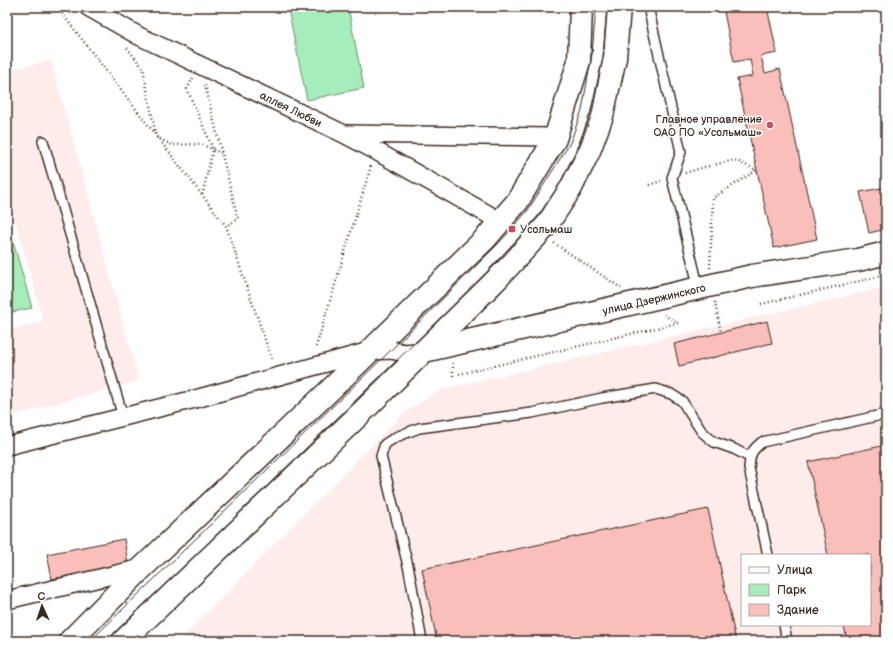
<svg xmlns="http://www.w3.org/2000/svg" width="893" height="648" font-family="'Balsamiq Sans',sans-serif">
<rect width="100%" height="100%" fill="#fff"/>
<filter id="ink" filterUnits="userSpaceOnUse"><feTurbulence type="fractalNoise" baseFrequency=".025" numOctaves="2"/><feDisplacementMap in="SourceGraphic" scale="8" xChannelSelector="R" yChannelSelector="G"/><feConvolveMatrix kernelMatrix="1 2 1 2 8 2 1 2 1" color-interpolation-filters="sRGB"/></filter>
<g filter="url(#ink)">
<path fill="#feeceb" fill-rule="evenodd" d="M 51,60 L 139,381 L 7,417 L 7,331 L 43,321 L 7,189 L 7,71 Z
M 886,287 L 886,641 L 179,641 L 405,412 L 440,390 ZM 742,555 L 870,555 L 870,625 L 742,625 Z"/>
<path fill="#a5edba" stroke="#708c6c" d="M 300,7 L 348,7 L 364,88 L 307,100 L 288,9 Z
M 7,220 L 32,308 L 7,313 Z"/>
<path fill="#fabebb" stroke="#3b2a1e" d="M 723,7 L 767,7 L 777,53 L 761,56 L 765,73 L 780,69 L 817,239 L 774,248 L 737,79 L 753,76 L 750,59 L 734,62 Z
M 886,187 L 886,229 L 869,233 L 860,192 Z
M 767,321 L 772,343 L 679,366 L 674,344 Z
M 886,445 L 886,641 L 847,641 L 844,625 L 870,625 L 870,555 L 828,555 L 808,462 Z
M 708,509 L 736,641 L 437,641 L 422,569 Z
M 124,539 L 128,564 L 52,579 L 47,554 Z"/>
<g fill="none" stroke-linecap="round" stroke-linejoin="round">
<g stroke="#3b2a1e" stroke-width="12">
<path id="lane" d="M 648,7 L 681,152 L 672,178 L 699,289
M 43,141 L 123,417
M 768,555 L 749,468 C 750,454 751,451 762,442 L 886,414
M 784,625 L 787,641
M 422,641 L 409,570 L 381,456 L 385,444 L 396,437 L 419,428 L 532,413 L 602,398 L 656,389 L 671,394 L 682,401 L 702,432 L 714,442 L 734,449 L 749,457"/>
</g>
<g stroke="#3b2a1e" stroke-width="20">
<path id="street" d="M 88,7 L 139,36 L 344,134 L 376,151 L 491,216
M 348,134 L 547,137
M 7,446 L 199,398 L 370,351 L 391,350 L 405,353 L 424,351
M 7,600 L 142,568"/>
</g>
<g stroke="#3b2a1e" stroke-width="25">
<path id="secondary" d="M 424,351 L 752,276 L 858,260 L 886,253
M 70,641 L 142,568 L 330,390 L 486,238 L 517,202 L 555,139 L 579,61 L 581,7
M 123,641 L 360,414 L 494,282 L 547,225 L 571,188 L 589,151 L 602,116 L 615,58 L 619,7"/>
</g>
<path stroke="#3b2a1e" stroke-width="2.5" stroke-dasharray="1 3" stroke-linecap="butt" d="M 57,7 L 226,226 L 272,360
M 60,7 L 74,15
M 127,48 L 143,68 L 156,137 L 172,145 L 201,144 L 221,153
M 193,78 L 187,89 L 213,149 L 202,196
M 205,85 L 238,219 L 226,226
M 685,173 L 705,167 L 735,160 L 756,170
M 649,185 L 661,181
M 554,243 L 621,288
M 710,268 L 713,198 L 757,170
M 715,302 L 721,333
M 761,304 L 886,275
M 664,315 L 678,323
M 316,347 L 371,166
M 453,363 L 453,377
M 459,374 L 678,323"/>
<use href="#lane" stroke="#fff" stroke-width="9"/>
<use href="#street" stroke="#fff" stroke-width="17"/>
<use href="#secondary" stroke="#fff" stroke-width="22"/>
<path stroke="#3b2a1e" stroke-width="1" d="M 90,641 L 391,350 L 496,246 L 512,229 L 528,210 L 570,143 L 582,110 L 592,54 L 596,7
M 107,641 L 488,272 L 506,254 L 538,216 L 561,182 L 579,148 L 592,114 L 603,57 L 607,7"/>
</g>
</g>
<g fill="#d1495b" stroke="#fff" stroke-width="1.5">
<circle cx="770" cy="125" r="4"/>
<rect x="508" y="225" width="8" height="8" rx="2"/>
</g>
<g text-anchor="middle" stroke-width="3" stroke-linejoin="round" paint-order="stroke">
<g font-size="11" fill="#3b2a1e" stroke="#fff">
<text transform="translate(291 109) rotate(26)" y="4">аллея Любви</text>
<text transform="translate(654 299) rotate(-13)" y="4">улица Дзержинского</text>
</g>
<g font-size="11" fill="#3b2a1e" stroke="#fff" text-anchor="end">
<text x="762" y="123">Главное управление<tspan x="762" dy="13">ОАО ПО «Усольмаш»</tspan></text>
<text x="520" y="233" text-anchor="start">Усольмаш</text>
</g>
</g>
<rect width="893" height="648" fill="none" stroke="#fff" stroke-width="24"/>
<rect x="12" y="12" width="869" height="624" fill="none" stroke="#3b2a1e" stroke-width="1.5" filter="url(#ink)"/>
<rect x="741" y="554" width="130" height="72" fill="#ffffff" stroke="#b1aaa5"/>
<rect x="749" y="567" width="20" height="6" fill="#ffffff" stroke="#b1aaa5"/>
<text x="777" y="574" font-size="12" fill="#3b2a1e">Улица</text>
<rect x="749" y="584" width="20" height="12" fill="#a5edba" stroke="#b1aaa5"/>
<text x="777" y="594" font-size="12" fill="#3b2a1e">Парк</text>
<rect x="749" y="604" width="20" height="12" fill="#fabebb" stroke="#b1aaa5"/>
<text x="777" y="614" font-size="12" fill="#3b2a1e">Здание</text>
<g transform="translate(42 606) rotate(357)" stroke="#ffffff" stroke-width="3" paint-order="stroke">
<path d="M0-3L7 15L0 10L-7 15Z" fill="#3b2a1e"/>
<text y="-6" font-size="11" font-weight="bold" text-anchor="middle" fill="#3b2a1e">С</text>
</g>
</svg>
